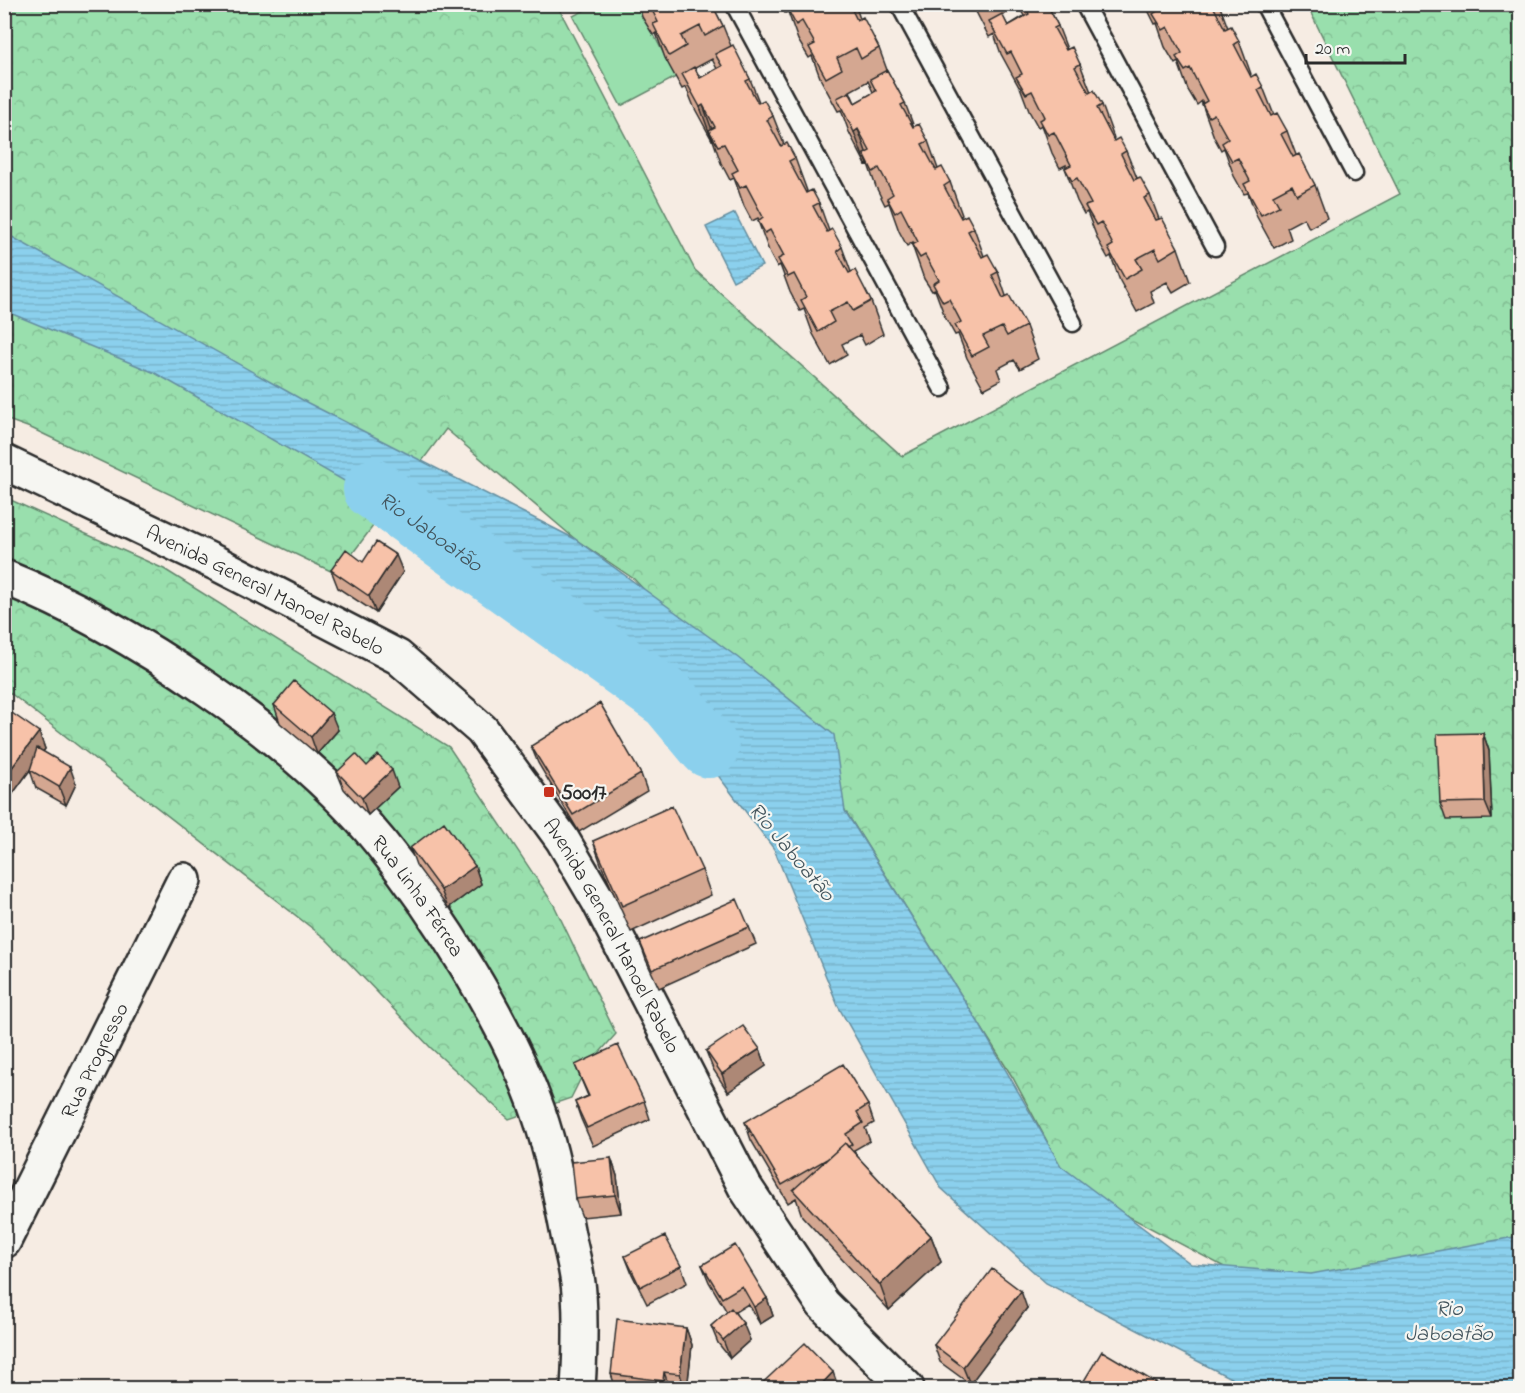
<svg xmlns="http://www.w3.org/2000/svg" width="1525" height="1393" font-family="'Indie Flower',sans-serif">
<defs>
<pattern id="forest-crowns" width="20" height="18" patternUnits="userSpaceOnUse" patternTransform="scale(1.5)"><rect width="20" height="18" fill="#99dfad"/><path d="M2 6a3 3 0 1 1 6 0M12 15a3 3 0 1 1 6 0" fill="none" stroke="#84c095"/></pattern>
<pattern id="water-rules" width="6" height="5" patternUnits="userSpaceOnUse" patternTransform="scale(1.5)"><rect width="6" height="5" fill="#8bd0ed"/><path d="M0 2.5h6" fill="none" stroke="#78b3cb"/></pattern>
</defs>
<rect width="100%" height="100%" fill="#f6ece3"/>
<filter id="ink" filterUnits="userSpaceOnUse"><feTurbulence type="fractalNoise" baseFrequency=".0167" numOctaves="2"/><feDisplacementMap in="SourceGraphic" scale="12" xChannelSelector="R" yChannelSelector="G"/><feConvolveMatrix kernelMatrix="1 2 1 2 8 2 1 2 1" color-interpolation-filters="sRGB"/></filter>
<g filter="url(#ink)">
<path fill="url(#forest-crowns)" stroke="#62856c" stroke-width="1.5" d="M 5,5 L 557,5 L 695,270 L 902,456 L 1400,194 L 1307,5 L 1520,5 L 1520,1270 L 1302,1308 L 1071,1186 L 1013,1078 L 836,796 L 634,579 L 575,539 L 446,429 L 337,574 L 33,429 L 5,419 Z
M 4,497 L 164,569 L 449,747 L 554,905 L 616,1034 L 586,1068 L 571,1098 L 509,1119 L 431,1048 L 326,939 L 5,689 Z"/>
<path fill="#99dfad" stroke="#62856c" stroke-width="1.5" d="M 595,5 L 638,5 L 676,77 L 621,106 L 573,16 Z"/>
<path fill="url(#water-rules)" stroke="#658e9f" stroke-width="1.5" d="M 735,213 L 762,266 L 733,281 L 706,227 Z
M 5,233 L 308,403 L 575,539 L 737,657 L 834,735 L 845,811 L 978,1022 L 1061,1166 L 1191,1264 L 1311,1274 L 1520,1236 L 1520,1388 L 1320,1388 L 1242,1384 L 1046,1283 L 941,1188 L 838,1006 L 774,849 L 609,632 L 155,373 L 5,311 Z"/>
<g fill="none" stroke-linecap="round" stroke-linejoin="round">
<path stroke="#8bd0ed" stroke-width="60" id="s1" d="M 373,489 L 669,700 L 709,748"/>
<g stroke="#2b2b2b" stroke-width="21">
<path id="service" d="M 734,4 L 942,388
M 899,4 L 1073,323
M 1084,4 L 1215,247
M 1264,4 L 1354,173"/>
</g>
<g stroke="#2b2b2b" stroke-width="38">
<g id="minor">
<path id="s2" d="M 4,577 C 129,627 295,737 380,842 C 438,914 508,1024 538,1111 C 552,1151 560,1194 568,1235 C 572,1254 578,1274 579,1293 C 581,1324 580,1357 578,1388"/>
<path id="s3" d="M 4,1241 L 184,880"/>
</g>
</g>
<g stroke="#2b2b2b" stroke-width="38">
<g id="primary">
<path id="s4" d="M 4,462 L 218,564 L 398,657 L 482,730 L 562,839 L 599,902 L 745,1187 L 823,1304 L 907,1388"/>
</g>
</g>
<use href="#service" stroke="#f6f6f2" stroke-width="16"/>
<use href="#minor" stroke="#f6f6f2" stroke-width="33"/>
<use href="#primary" stroke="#f6f6f2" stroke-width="33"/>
</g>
<path fill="#d4a791" stroke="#2b2b2b" stroke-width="1.5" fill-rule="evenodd" d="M 638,4 L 712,4 L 723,26 L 731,46 L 750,79 L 759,102 L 773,116 L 784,144 L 795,158 L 807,191 L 805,192 L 806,193 L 819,203 L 829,231 L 842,247 L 851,272 L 871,301 L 883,334 L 865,345 L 860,335 L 842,344 L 847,355 L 830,365 L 813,334 L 804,309 L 800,311 L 790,292 L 780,265 L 777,267 L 770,254 L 758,221 L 759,220 L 758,218 L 752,221 L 744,206 L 734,178 L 730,180 L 721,163 L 713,140 L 712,140 L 694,107 L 686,87 L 682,89 L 665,58 L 656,33 L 653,35 L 642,17 ZM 712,59 L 717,69 L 700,78 L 695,68 Z
M 780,4 L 855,4 L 860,19 L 879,48 L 887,70 L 905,103 L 914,127 L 928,141 L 938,169 L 950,182 L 962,215 L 960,216 L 974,228 L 984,256 L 998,272 L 1006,296 L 1026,326 L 1038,359 L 1020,369 L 1014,360 L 997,369 L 1001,380 L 984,389 L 967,358 L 958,334 L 955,335 L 945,317 L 935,290 L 932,291 L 924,279 L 912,245 L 914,245 L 913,242 L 907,246 L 899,231 L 889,203 L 885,205 L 876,187 L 868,164 L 866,165 L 849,132 L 841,110 L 838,111 L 821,80 L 812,56 L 809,58 L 798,40 L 788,12 L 785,13 ZM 868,81 L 873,92 L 875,91 L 875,92 L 855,103 L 850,91 Z
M 972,4 L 1047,4 L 1058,26 L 1067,49 L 1080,64 L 1091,92 L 1102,105 L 1114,138 L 1113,139 L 1114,141 L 1126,151 L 1137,178 L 1150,195 L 1159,219 L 1178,248 L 1190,282 L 1173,292 L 1167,282 L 1150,291 L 1154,303 L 1137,312 L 1120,281 L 1111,256 L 1108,258 L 1098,240 L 1087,212 L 1084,214 L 1077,201 L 1065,168 L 1066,167 L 1066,165 L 1060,168 L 1052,153 L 1042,125 L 1038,127 L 1029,111 L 1020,87 L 1019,87 L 1001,54 L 994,34 L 989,37 ZM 1019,7 L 1024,16 L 1008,26 L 1002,15 Z
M 1145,4 L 1219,4 L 1228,28 L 1239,41 L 1251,74 L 1250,75 L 1251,77 L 1263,87 L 1274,115 L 1287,131 L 1296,155 L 1315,185 L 1327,218 L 1309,228 L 1304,218 L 1287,227 L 1291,239 L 1274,248 L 1257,217 L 1248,193 L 1244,194 L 1234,176 L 1224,148 L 1221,150 L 1214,137 L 1202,104 L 1203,104 L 1202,101 L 1197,105 L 1188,90 L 1178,62 L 1175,64 L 1165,47 L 1157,23 L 1155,24 Z
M 363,562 L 403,572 L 376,613 L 338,588 L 331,570 Z
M 274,705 L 338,730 L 317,754 L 280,723 Z
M 4,719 L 39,732 L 45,749 L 43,752 L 76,784 L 66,805 L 36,788 L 30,770 L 9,799 L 4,796 Z
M 1483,733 L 1489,751 L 1492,819 L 1446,820 L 1440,803 Z
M 531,746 L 641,774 L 647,791 L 579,832 L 538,763 Z
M 367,766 L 398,787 L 368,815 L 344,789 L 337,772 Z
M 593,841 L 702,870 L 711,895 L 631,932 L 602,867 Z
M 410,848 L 475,866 L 481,884 L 448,908 L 416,865 Z
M 749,927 L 756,944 L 659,988 L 646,960 L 640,942 Z
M 760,1049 L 766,1066 L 728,1092 L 713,1069 L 706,1051 Z
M 575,1065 L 644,1101 L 650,1119 L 593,1146 L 581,1119 L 575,1102 L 588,1096 Z
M 868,1105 L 874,1123 L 865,1128 L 870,1141 L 854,1150 L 856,1155 L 931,1236 L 941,1262 L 889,1310 L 802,1216 L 796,1198 L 788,1203 L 751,1140 L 745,1122 Z
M 611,1158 L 617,1176 L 621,1213 L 582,1217 L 575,1199 Z
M 625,1256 L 681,1266 L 687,1283 L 647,1304 L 632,1274 Z
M 702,1265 L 767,1298 L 773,1316 L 760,1324 L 748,1304 L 735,1312 L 750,1340 L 730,1358 L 718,1343 L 711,1326 L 727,1312 L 709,1282 Z
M 1027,1308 L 970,1384 L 940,1362 L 934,1345 Z
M 686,1328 L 692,1345 L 687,1389 L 616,1389 L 611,1374 Z"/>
<path fill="#ad8876" stroke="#2b2b2b" stroke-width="1.5" d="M 703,105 L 715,138 L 709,130 L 713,140 L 712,140 L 700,107 Z
M 858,129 L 870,163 L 864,154 L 868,164 L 866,165 L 854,132 Z
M 396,555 L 403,572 L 376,613 L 369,596 Z
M 331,713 L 338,730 L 317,754 L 311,737 Z
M 39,732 L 45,749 L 9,799 L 4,787 L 4,778 Z
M 1483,733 L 1489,751 L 1492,819 L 1485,802 Z
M 70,767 L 76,784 L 66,805 L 59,787 Z
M 392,770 L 398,787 L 368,815 L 362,798 Z
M 475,866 L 481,884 L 448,908 L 441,890 Z
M 760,1049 L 766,1066 L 728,1092 L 722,1074 Z
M 611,1158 L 617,1176 L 621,1213 L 615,1195 Z
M 931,1236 L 941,1262 L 889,1310 L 880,1285 Z
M 1021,1291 L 1027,1308 L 970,1384 L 963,1367 Z
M 767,1298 L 773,1316 L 760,1324 L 754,1307 Z
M 743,1323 L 750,1340 L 730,1358 L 723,1340 Z
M 686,1328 L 692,1345 L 687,1389 L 685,1389 L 680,1374 Z
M 664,1372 L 670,1389 L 666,1389 L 663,1381 Z
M 833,1372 L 839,1389 L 817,1389 Z"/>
<path fill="#f7c2a9" stroke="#2b2b2b" stroke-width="1.5" d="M 649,4 L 712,4 L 723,26 L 705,36 L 700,26 L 681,36 L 686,46 L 669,56 L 653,24 L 658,22 Z
M 790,4 L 849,4 L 857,20 L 863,17 L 879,48 L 861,59 L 856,48 L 837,58 L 842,69 L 826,78 L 809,47 L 815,44 L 802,21 L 796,25 L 786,6 Z
M 1024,4 L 1047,4 L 1058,26 L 1054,28 L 1066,50 L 1072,47 L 1080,64 L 1075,67 L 1089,93 L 1094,90 L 1102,105 L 1097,108 L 1114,141 L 1119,138 L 1126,151 L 1121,154 L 1134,180 L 1140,177 L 1150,195 L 1144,198 L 1156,220 L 1162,218 L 1178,248 L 1160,259 L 1155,249 L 1136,259 L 1142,269 L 1125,279 L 1108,248 L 1113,245 L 1101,222 L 1096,225 L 1085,206 L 1091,204 L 1077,178 L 1072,181 L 1065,168 L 1071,165 L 1054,132 L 1048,135 L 1040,120 L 1045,117 L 1032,91 L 1026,94 L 1016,77 L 1022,74 L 1011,52 L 1007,54 L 989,21 L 1002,14 L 1008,26 L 1029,14 Z
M 1156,4 L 1212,4 L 1225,29 L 1231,26 L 1239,41 L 1234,44 L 1251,77 L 1256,74 L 1263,87 L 1258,90 L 1271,116 L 1277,113 L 1287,131 L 1281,134 L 1293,157 L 1299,154 L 1315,185 L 1297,195 L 1292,185 L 1273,195 L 1279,206 L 1261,215 L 1244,184 L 1250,181 L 1238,158 L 1232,161 L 1222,143 L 1228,139 L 1214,114 L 1209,117 L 1202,104 L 1207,101 L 1190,68 L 1185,71 L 1176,57 L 1182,53 L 1168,27 L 1163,30 L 1153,14 L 1159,10 Z
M 733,45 L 750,79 L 746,81 L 758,103 L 764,100 L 773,116 L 767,120 L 781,146 L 787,143 L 795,158 L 789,161 L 806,193 L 812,190 L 819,203 L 813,206 L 827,232 L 832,229 L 842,247 L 837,251 L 849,273 L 855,270 L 871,301 L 853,311 L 848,302 L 829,312 L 834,322 L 818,332 L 801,300 L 806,297 L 794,274 L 788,277 L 778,259 L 784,256 L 770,230 L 765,233 L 758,221 L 763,217 L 746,185 L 740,188 L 732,173 L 738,170 L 724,144 L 718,146 L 709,130 L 715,127 L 703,105 L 700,107 L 682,74 L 694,67 L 700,78 L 722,66 L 715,54 Z
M 887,70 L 905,103 L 901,105 L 913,127 L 919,124 L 928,141 L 922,144 L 936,170 L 942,167 L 950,182 L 944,186 L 961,218 L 967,215 L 974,228 L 968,231 L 982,257 L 988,254 L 998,272 L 992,275 L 1003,298 L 1009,295 L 1026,326 L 1007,336 L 1002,327 L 983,336 L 989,347 L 972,356 L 955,325 L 961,322 L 949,299 L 943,302 L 933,284 L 939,280 L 925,255 L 920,258 L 912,245 L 918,242 L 901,209 L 895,213 L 887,198 L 893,194 L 879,168 L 873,172 L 864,154 L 870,151 L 858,129 L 854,132 L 837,98 L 849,92 L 855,103 L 876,91 L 870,79 Z
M 376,542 L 396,555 L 369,596 L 331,570 L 346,549 L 363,562 Z
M 294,681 L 331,713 L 311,737 L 274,705 Z
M 600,703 L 641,774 L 573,815 L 531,746 Z
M 9,711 L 39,732 L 4,778 L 4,719 Z
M 1483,733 L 1485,802 L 1440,803 L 1437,734 Z
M 37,748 L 70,767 L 59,787 L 30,770 Z
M 356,754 L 367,766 L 378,755 L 392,770 L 362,798 L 337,772 Z
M 672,806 L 702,870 L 622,906 L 593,841 Z
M 444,822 L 475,866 L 441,890 L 410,848 Z
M 737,899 L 749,927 L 652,970 L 640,942 Z
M 743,1026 L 760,1049 L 722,1074 L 706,1051 Z
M 618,1045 L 644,1101 L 587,1128 L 575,1102 L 589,1096 L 575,1065 Z
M 843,1064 L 868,1105 L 857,1112 L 863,1123 L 846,1134 L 852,1144 L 848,1147 L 845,1143 L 827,1159 L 782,1185 L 745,1122 Z
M 845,1143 L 931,1236 L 880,1285 L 793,1190 Z
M 611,1158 L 615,1195 L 575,1199 L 571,1162 Z
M 665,1236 L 681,1266 L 640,1287 L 625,1256 Z
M 735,1245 L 767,1298 L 754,1307 L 742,1286 L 722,1298 L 702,1265 Z
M 992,1269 L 1021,1291 L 963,1367 L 934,1345 Z
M 731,1308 L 743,1323 L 723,1340 L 711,1326 Z
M 617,1319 L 686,1328 L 680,1374 L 664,1372 L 663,1381 L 611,1374 Z
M 805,1343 L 833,1372 L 817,1389 L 756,1389 Z
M 1102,1351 L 1163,1387 L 1162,1389 L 1119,1389 L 1121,1384 L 1119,1389 L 1079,1389 Z"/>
</g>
<rect fill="#c8321e" stroke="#f6f6f2" stroke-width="2" x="543" y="786" width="12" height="12" rx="3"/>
<g text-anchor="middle" stroke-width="4.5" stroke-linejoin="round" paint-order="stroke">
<g font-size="21" fill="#2b2b2b" stroke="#f6f6f2">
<text dy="7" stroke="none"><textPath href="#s4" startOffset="291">Avenida General Manoel Rabelo</textPath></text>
<text dy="7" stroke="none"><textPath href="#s2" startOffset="530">Rua Linha Férrea</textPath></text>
<text dy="7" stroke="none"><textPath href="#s4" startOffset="795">Avenida General Manoel Rabelo</textPath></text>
<text dy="7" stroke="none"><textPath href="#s3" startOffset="202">Rua Progresso</textPath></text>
</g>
<g font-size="21" font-weight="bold" fill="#2b2b2b" stroke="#f6f6f2" text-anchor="start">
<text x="561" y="799">50017</text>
</g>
<g font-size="22" font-style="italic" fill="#43545c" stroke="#f6f6f2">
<text dy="8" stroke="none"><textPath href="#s1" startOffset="72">Rio Jaboatão</textPath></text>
<text transform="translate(793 851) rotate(50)" y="8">Rio Jaboatão</text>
<text x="1449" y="1315">Rio<tspan x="1449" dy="25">Jaboatão</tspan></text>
</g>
</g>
<rect width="1525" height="1393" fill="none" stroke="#f6f6f2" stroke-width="24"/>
<rect x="12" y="12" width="1501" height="1369" fill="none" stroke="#2b2b2b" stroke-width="2" filter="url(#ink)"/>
<path d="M1306 54v9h99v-9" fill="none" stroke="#2b2b2b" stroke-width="3"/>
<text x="1315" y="54" font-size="18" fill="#2b2b2b" stroke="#f6f6f2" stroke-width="4.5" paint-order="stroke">20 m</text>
</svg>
